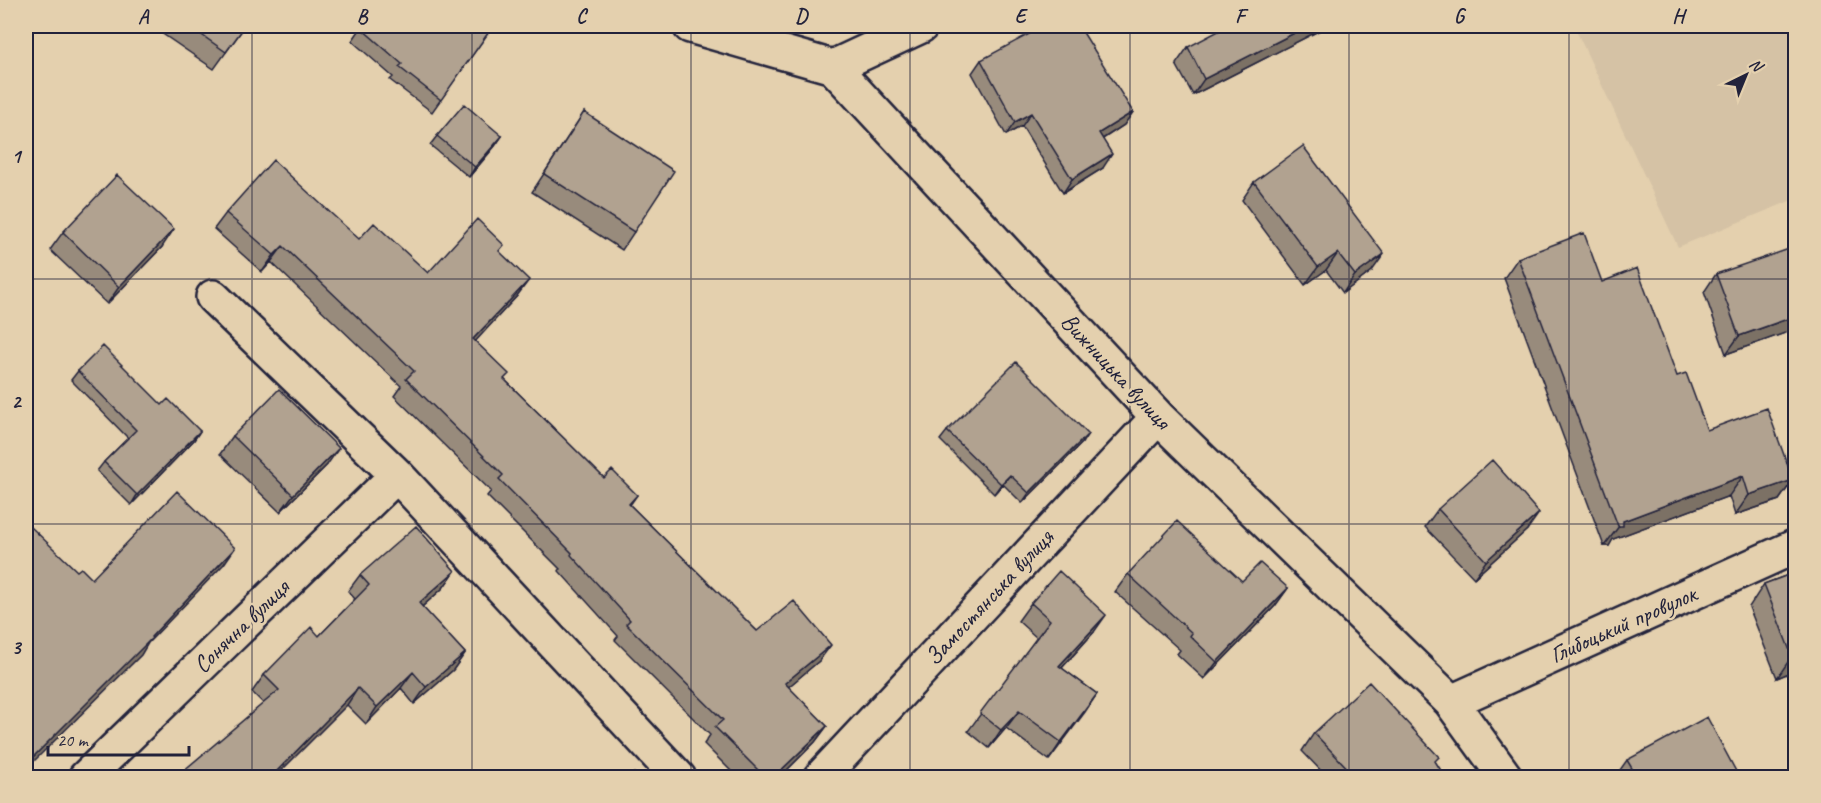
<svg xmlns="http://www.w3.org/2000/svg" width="1821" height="803" font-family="Caveat,sans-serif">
<rect width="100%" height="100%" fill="#e4d0ae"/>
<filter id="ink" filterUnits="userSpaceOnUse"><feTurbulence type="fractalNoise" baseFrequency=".0167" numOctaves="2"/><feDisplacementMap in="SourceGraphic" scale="12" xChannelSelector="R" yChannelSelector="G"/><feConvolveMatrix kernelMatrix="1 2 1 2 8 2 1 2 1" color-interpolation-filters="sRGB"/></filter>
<g filter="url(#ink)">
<path fill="#d5c2a5" d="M 1574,26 L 1795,26 L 1795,199 L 1678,247 Z"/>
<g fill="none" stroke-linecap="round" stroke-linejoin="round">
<g stroke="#22223b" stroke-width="38">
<path id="minor" d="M 690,26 L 833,67 L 1158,417 L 1451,702 L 1506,778
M 833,67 L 921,26
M 213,297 L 397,475
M 1451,702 L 1796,546
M 85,778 L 397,475 L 679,778
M 820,778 L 1158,417"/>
</g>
<use href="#minor" stroke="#e4d0ae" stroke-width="33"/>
</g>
<path fill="#988b7c" stroke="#22223b" stroke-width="1.5" d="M 151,26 L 245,26 L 214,69 Z
M 493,26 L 432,112 L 390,80 L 393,77 L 352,41 L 361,28 Z
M 1328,26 L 1193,95 L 1176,64 L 1188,47 Z
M 981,60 L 1133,112 L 1124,125 L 1103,139 L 1103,168 L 1063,193 L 1022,126 L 1006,135 L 972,73 Z
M 584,112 L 634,232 L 622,250 L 532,192 Z
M 437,136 L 502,136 L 495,146 L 469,177 L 430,145 Z
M 1254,182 L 1372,271 L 1343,293 L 1326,270 L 1305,285 L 1242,200 Z
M 226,213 L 359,239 L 428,273 L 499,252 L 517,296 L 475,341 L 505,380 L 604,478 L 637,495 L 630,505 L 757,631 L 819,661 L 788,687 L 827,726 L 815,742 L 780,777 L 737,777 L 704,744 L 710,735 L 615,640 L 618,636 L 559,571 L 560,569 L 487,496 L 491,491 L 394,396 L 401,386 L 271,262 L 262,272 L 214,229 Z
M 63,232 L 162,247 L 107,304 L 50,250 Z
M 1796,257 L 1796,329 L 1726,354 L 1704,292 L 1716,274 Z
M 1518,258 L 1677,376 L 1707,430 L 1793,480 L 1779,500 L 1735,515 L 1729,496 L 1613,539 L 1609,546 L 1604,546 L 1504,278 Z
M 78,371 L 162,405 L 200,431 L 194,440 L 131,505 L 97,471 L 104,462 L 128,438 L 71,380 Z
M 947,431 L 1082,443 L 1022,503 L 1003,484 L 994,494 L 940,440 Z
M 233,436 L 327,465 L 280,512 L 220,454 Z
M 1438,509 L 1527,530 L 1474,578 L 1425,527 Z
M 455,571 L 443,588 L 422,607 L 465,653 L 453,670 L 414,704 L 401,688 L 366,724 L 347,705 L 263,703 L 252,692 L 264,675 L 319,636 L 355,599 L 348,591 L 360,575 Z
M 1796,572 L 1796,670 L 1777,678 L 1749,607 L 1764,584 Z
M 1128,574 L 1242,581 L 1288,588 L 1275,606 L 1204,679 L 1177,654 L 1180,650 L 1115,592 Z
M 1031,603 L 1094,632 L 1062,668 L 1097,694 L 1049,760 L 1006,728 L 989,748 L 968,731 L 1037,638 L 1018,621 Z
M 1314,733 L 1435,762 L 1445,777 L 1327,777 L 1302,751 Z
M 1627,760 L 1739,777 L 1615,777 Z"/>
<path fill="#7c7165" stroke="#22223b" stroke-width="1.5" d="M 1308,26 L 1328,26 L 1193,95 L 1204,79 Z
M 1133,112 L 1124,125 L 1090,147 L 1099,133 Z
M 1031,113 L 1022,126 L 1006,135 L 1015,122 Z
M 502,136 L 495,146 L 469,177 L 475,167 Z
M 1112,154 L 1103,168 L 1063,193 L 1072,179 Z
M 174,229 L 162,247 L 107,304 L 119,287 Z
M 283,246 L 271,262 L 262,272 L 274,255 Z
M 1338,253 L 1326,270 L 1305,285 L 1318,267 Z
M 1384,254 L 1372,271 L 1343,293 L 1355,275 Z
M 529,280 L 517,296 L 462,356 L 473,339 Z
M 1796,316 L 1796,329 L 1726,354 L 1739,336 Z
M 200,431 L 194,440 L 131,505 L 137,495 Z
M 1088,434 L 1082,443 L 1022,503 L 1029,493 Z
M 339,448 L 327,465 L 280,512 L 293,495 Z
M 1010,475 L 1003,484 L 994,494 L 1001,484 Z
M 1743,476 L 1729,496 L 1613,539 L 1609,546 L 1604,546 L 1623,521 Z
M 1793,480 L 1779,500 L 1735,515 L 1749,495 Z
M 1539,513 L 1527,530 L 1474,578 L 1486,561 Z
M 235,548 L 224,564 L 148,643 L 141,655 L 26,769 L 26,765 L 28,762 L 151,637 Z
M 455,571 L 443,588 L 407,620 L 419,603 Z
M 1288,588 L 1275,606 L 1204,679 L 1217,662 Z
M 1106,615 L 1094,632 L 1047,684 L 1059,666 Z
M 831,645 L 819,661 L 773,700 L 785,683 Z
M 465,653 L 453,670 L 414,704 L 426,687 Z
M 1796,654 L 1796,670 L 1777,678 L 1792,656 Z
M 413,672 L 401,688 L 366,724 L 377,707 Z
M 358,688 L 347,705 L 275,777 L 271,777 Z
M 1097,694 L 1085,712 L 1049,760 L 1061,742 Z
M 1019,711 L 1006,728 L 989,748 L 1001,730 Z
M 827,726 L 815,742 L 780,777 L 774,777 Z"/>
<path fill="#b1a290" stroke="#22223b" stroke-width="1.5" d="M 189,26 L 245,26 L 226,52 Z
M 364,26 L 493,26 L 441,100 L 399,67 L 402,64 L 361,28 Z
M 1044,26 L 1079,26 L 1133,112 L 1099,133 L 1112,154 L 1072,179 L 1031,113 L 1015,122 L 981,60 Z
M 1228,26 L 1308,26 L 1204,79 L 1188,47 Z
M 464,104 L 502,136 L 475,167 L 437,136 Z
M 584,112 L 674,171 L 634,232 L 544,174 Z
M 1303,146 L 1384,254 L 1355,275 L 1338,253 L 1318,267 L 1254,182 Z
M 273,160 L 359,239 L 374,223 L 428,273 L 477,219 L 504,245 L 499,251 L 529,280 L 473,339 L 509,374 L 504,379 L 604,478 L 612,470 L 637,495 L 629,504 L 757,631 L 794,601 L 831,645 L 785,683 L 827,726 L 774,777 L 765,777 L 715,727 L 723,720 L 626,624 L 630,620 L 571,555 L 572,553 L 499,479 L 503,475 L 406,379 L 414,371 L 283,246 L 274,255 L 226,213 Z
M 117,175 L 174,229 L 119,287 L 63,232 Z
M 1584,233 L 1602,282 L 1637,268 L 1677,376 L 1686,373 L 1707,430 L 1767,408 L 1793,480 L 1749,495 L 1743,476 L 1623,521 L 1623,526 L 1618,526 L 1518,258 Z
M 1792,248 L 1796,257 L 1796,316 L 1739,336 L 1716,274 Z
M 103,346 L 162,405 L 168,399 L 200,431 L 137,495 L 104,462 L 136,430 L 78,371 Z
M 1016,362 L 1088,434 L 1029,493 L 1010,475 L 1001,484 L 947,431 Z
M 279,389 L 339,448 L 293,495 L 233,436 Z
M 1492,460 L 1539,513 L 1486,561 L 1438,509 Z
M 177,491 L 235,548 L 151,637 L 152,638 L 28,762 L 26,760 L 26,533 L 31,527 L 77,571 L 81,568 L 92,579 Z
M 1177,521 L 1242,581 L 1260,563 L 1288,588 L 1217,662 L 1190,636 L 1192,633 L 1128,574 Z
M 416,526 L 455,571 L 419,603 L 465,653 L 426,687 L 413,672 L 377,707 L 358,688 L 274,774 L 275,775 L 272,777 L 176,777 L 279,690 L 264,675 L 311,627 L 319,636 L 369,585 L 360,575 Z
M 1059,571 L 1106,615 L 1059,666 L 1097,694 L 1061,742 L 1019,711 L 1001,730 L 980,713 L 1050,620 L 1031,603 Z
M 1796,572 L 1796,654 L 1792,656 L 1764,584 Z
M 1369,682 L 1439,757 L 1435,761 L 1445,777 L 1356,777 L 1314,733 Z
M 1707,717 L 1739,777 L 1637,777 L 1627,760 Z
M 634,773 L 638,777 L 630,777 Z"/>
</g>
<path fill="none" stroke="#22223b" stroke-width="1.5" stroke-opacity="0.55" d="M 252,26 L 252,778M 472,26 L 472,778M 691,26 L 691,778M 910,26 L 910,778M 1130,26 L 1130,778M 1349,26 L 1349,778M 1569,26 L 1569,778M 26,279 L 1796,279M 26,524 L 1796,524"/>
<g text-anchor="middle" stroke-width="5" stroke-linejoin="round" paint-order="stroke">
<g font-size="24" fill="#22223b" stroke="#e4d0ae">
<text transform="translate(1116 371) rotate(47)" y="8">Вижницька вулиця</text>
<text transform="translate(989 597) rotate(-47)" y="8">Замостянська вулиця</text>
<text transform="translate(1623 624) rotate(-24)" y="8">Глибоцький провулок</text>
<text transform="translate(241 626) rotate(-44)" y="8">Сонячна вулиця</text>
</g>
</g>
<rect width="1821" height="803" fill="none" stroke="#e4d0ae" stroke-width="66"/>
<g transform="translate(1746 75) rotate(43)" stroke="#e4d0ae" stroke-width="4.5" paint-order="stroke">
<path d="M0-4.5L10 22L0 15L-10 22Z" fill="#22223b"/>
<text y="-9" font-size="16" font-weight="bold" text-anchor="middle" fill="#22223b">N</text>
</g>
<path d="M48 746v9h141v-9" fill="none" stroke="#22223b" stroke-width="3"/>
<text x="57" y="746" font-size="18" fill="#22223b" stroke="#e4d0ae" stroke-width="4.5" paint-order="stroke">20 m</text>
<rect x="33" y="33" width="1755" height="737" fill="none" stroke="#22223b" stroke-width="2"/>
<g font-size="20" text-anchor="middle" font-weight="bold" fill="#22223b">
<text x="143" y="23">A</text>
<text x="362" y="23">B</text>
<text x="581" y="23">C</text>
<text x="801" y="23">D</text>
<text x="1020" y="23">E</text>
<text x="1240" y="23">F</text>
<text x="1459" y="23">G</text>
<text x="1678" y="23">H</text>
<text x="16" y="163">1</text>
<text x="16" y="408">2</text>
<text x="16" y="654">3</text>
</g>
</svg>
